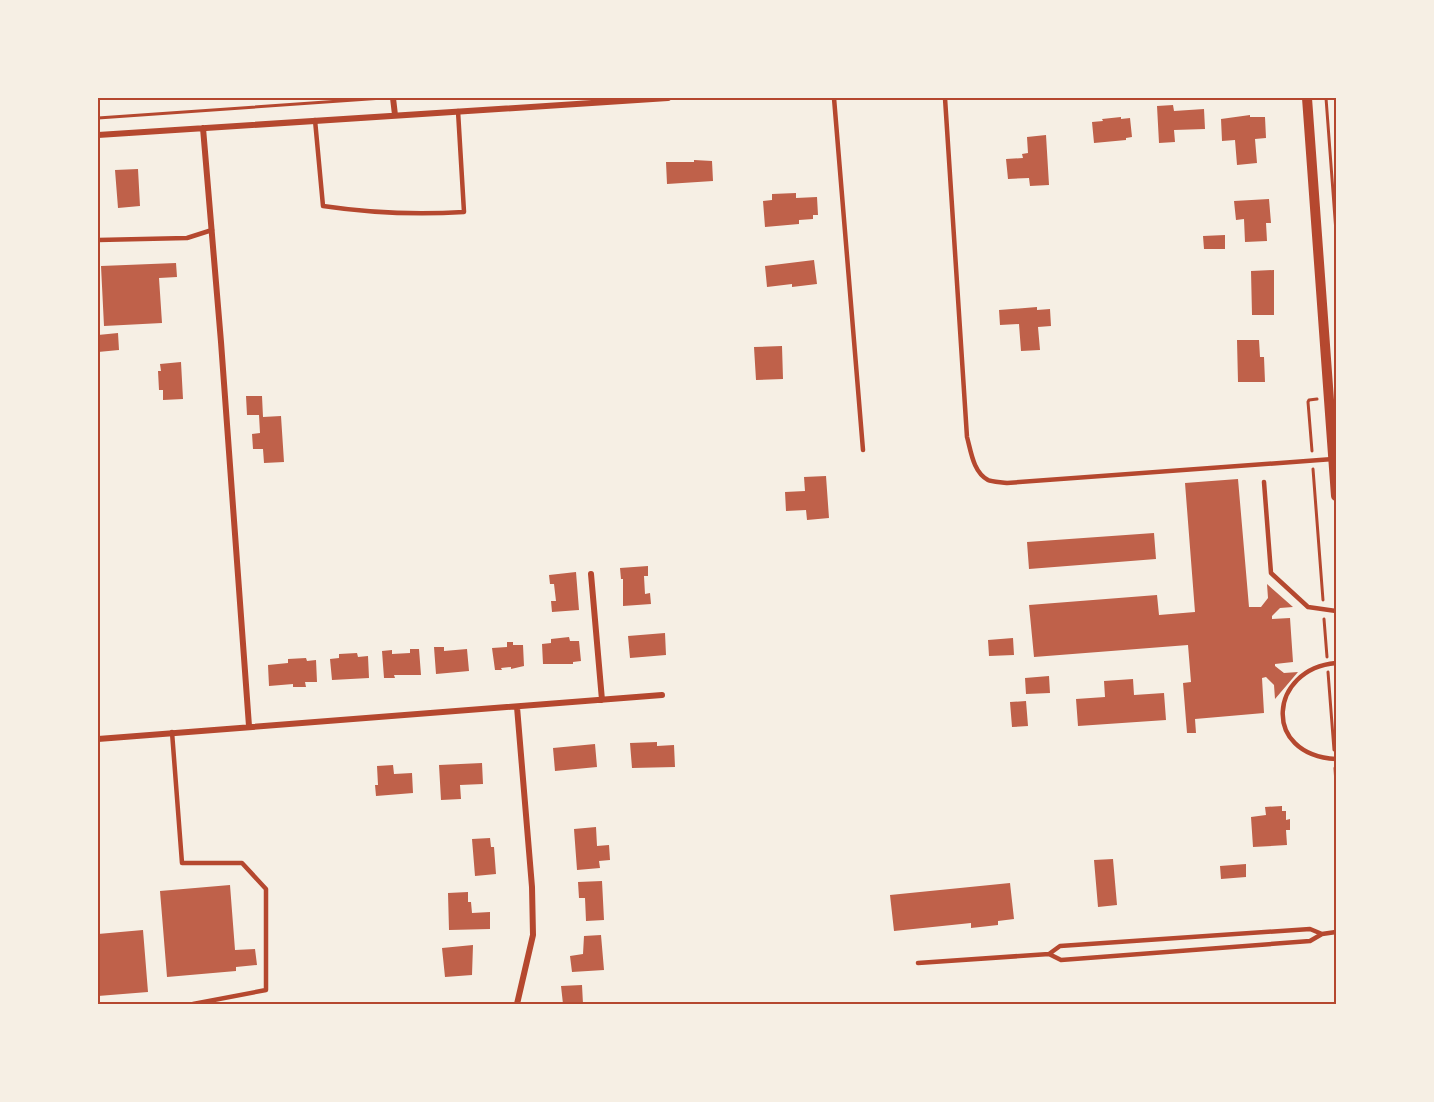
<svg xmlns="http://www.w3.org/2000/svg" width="1434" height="1102" font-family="'DejaVu Sans',sans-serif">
<rect width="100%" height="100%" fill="#f6efe4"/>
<path fill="#bf614a" d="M 1173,105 L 1174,111 L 1204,109 L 1205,129 L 1174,130 L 1175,142 L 1159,143 L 1157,106 Z
M 1250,115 L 1250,117 L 1265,117 L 1266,138 L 1255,139 L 1257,163 L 1237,165 L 1235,140 L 1222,141 L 1221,119 Z
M 1121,117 L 1121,119 L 1130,118 L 1132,137 L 1126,138 L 1126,140 L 1094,143 L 1092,122 L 1103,121 L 1102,119 Z
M 1046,135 L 1049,185 L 1030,186 L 1029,178 L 1008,179 L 1006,159 L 1023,158 L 1022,154 L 1028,153 L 1027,137 Z
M 694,160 L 712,161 L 713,181 L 667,184 L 666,162 L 694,162 Z
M 138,169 L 140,206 L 118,208 L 115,170 Z
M 796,193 L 796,198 L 817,197 L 818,215 L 813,215 L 813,219 L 799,220 L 799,224 L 765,227 L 763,201 L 772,200 L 772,194 Z
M 1269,199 L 1271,223 L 1266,223 L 1267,241 L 1245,242 L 1244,219 L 1236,220 L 1234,201 Z
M 1225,235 L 1225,249 L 1204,249 L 1203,236 Z
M 814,260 L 817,284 L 792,287 L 792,284 L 767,287 L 765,266 Z
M 176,263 L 177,277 L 159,278 L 162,323 L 104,326 L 101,266 Z
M 1274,270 L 1274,315 L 1252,315 L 1251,271 Z
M 1037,307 L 1037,310 L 1050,309 L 1051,326 L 1038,327 L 1040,350 L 1021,351 L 1019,324 L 1000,325 L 999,310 Z
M 118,333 L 119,350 L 98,352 L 98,335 Z
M 1237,340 L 1259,340 L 1260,357 L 1264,357 L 1265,382 L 1238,382 Z
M 782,346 L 783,379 L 756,380 L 754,347 Z
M 181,362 L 183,399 L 163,400 L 163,390 L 159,390 L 158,371 L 161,371 L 160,364 Z
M 246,396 L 262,396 L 263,417 L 281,416 L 284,462 L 264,463 L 263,449 L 253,449 L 252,434 L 260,433 L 259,415 L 247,415 Z
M 826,476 L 829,518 L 807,520 L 806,510 L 786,511 L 785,492 L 805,491 L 804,477 Z
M 1238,479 L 1249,607 L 1261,607 L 1268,598 L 1267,584 L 1293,607 L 1280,608 L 1272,616 L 1272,619 L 1290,618 L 1293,662 L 1275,664 L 1275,666 L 1284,673 L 1298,672 L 1275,699 L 1274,685 L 1266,677 L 1262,678 L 1264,713 L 1195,719 L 1196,733 L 1187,733 L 1183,683 L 1191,682 L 1188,645 L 1034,657 L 1029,605 L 1157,595 L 1159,615 L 1195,612 L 1185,483 Z
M 1154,533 L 1156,559 L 1029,569 L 1027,542 Z
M 648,566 L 648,576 L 644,576 L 645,594 L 650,593 L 651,604 L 623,606 L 623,579 L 621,579 L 620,568 Z
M 576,572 L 579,610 L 552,612 L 551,601 L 556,601 L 554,584 L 550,584 L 549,575 Z
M 665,633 L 666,655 L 630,658 L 628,636 Z
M 569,637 L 570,641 L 579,641 L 581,661 L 573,662 L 573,664 L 543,664 L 542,644 L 551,643 L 551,639 Z
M 1013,638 L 1014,655 L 989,656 L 988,640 Z
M 507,642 L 513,642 L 513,645 L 523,645 L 524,666 L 511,669 L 511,667 L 501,668 L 502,670 L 495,670 L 492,648 L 507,647 Z
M 434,647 L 444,647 L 444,651 L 467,649 L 469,671 L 436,674 Z
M 410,649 L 419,649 L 421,675 L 394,675 L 395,678 L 384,678 L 382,651 L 392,650 L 392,654 L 410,653 Z
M 357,653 L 358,657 L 368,656 L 369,678 L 332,680 L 330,659 L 339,658 L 339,654 Z
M 306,658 L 307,661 L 316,660 L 317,682 L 305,682 L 306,687 L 293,687 L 293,684 L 269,686 L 268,665 L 288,663 L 288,659 Z
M 1049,676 L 1050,693 L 1026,694 L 1025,678 Z
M 1133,679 L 1134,695 L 1164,693 L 1166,720 L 1078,726 L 1076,699 L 1105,697 L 1104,681 Z
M 1026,701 L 1028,726 L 1012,727 L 1010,702 Z
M 657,742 L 657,746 L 674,745 L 675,767 L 632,768 L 630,743 Z
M 595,744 L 597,767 L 555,771 L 553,748 Z
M 482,763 L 483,784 L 460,785 L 461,799 L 441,800 L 439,765 Z
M 393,765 L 394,774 L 412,773 L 413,793 L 376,796 L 375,785 L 378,785 L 377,766 Z
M 1282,806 L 1282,811 L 1286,811 L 1286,820 L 1290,819 L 1290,830 L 1286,830 L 1287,845 L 1253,847 L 1251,817 L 1266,815 L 1265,807 Z
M 596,827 L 597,846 L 609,845 L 610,860 L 599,861 L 600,868 L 577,870 L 574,829 Z
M 490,838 L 491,847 L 494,847 L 496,874 L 475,876 L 472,839 Z
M 1113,859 L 1117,905 L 1098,907 L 1094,860 Z
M 1246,864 L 1246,877 L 1221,879 L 1220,866 Z
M 602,881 L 604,920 L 586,921 L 585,898 L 579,898 L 578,882 Z
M 1010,883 L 1014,919 L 998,921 L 998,925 L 971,928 L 971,923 L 894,931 L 890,895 Z
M 230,885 L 235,950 L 255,949 L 257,965 L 236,967 L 236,971 L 167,977 L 160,891 Z
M 468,892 L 468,902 L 471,902 L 472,913 L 490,912 L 490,929 L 449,930 L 448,893 Z
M 143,930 L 148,992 L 98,996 L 98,934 Z
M 601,935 L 604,970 L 572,972 L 570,956 L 583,954 L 584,936 Z
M 473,945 L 472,975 L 445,977 L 442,948 Z
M 582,985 L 583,1004 L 563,1004 L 561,986 Z"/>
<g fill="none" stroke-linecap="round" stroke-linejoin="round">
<path stroke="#b5482f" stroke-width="3" d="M 1326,98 L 1336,232
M 98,118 L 383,98
M 1312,451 L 1308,402 L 1309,400 L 1317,399
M 1313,469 L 1323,600
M 1324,619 L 1327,657
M 1328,672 L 1334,750
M 1335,768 L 1336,784"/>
<path stroke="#b5482f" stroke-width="4.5" d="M 834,98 L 863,450
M 945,98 L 967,437 C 971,451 973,472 988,480 C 992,482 1002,482 1007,483 L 1333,459
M 315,120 L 323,206 C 370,213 416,215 464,212 L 458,111
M 98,240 L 187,238 L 212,230
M 1264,482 L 1271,573 L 1308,607 L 1336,611
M 1336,663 C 1269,669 1261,755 1336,759
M 172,732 L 182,863 L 242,863 L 266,889 L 266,990 L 193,1004
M 1049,954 L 1060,946 L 1310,929 L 1322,934 L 1336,932
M 918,963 L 1049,954 L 1061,960 L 1310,941 L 1322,934"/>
<path stroke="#b5482f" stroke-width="6" d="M 393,98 L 395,115
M 203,128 L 221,342 L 249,726
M 98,135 L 668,98
M 591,574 L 602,700
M 517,707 L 532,887 L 533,935 L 517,1004
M 98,739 L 662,695"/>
<path stroke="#b5482f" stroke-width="10" d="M 1307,98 L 1336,496"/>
</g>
<rect width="1434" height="1102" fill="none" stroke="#f6efe4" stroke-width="198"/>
<rect x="99" y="99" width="1236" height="904" fill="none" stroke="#b5482f" stroke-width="2"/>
</svg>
